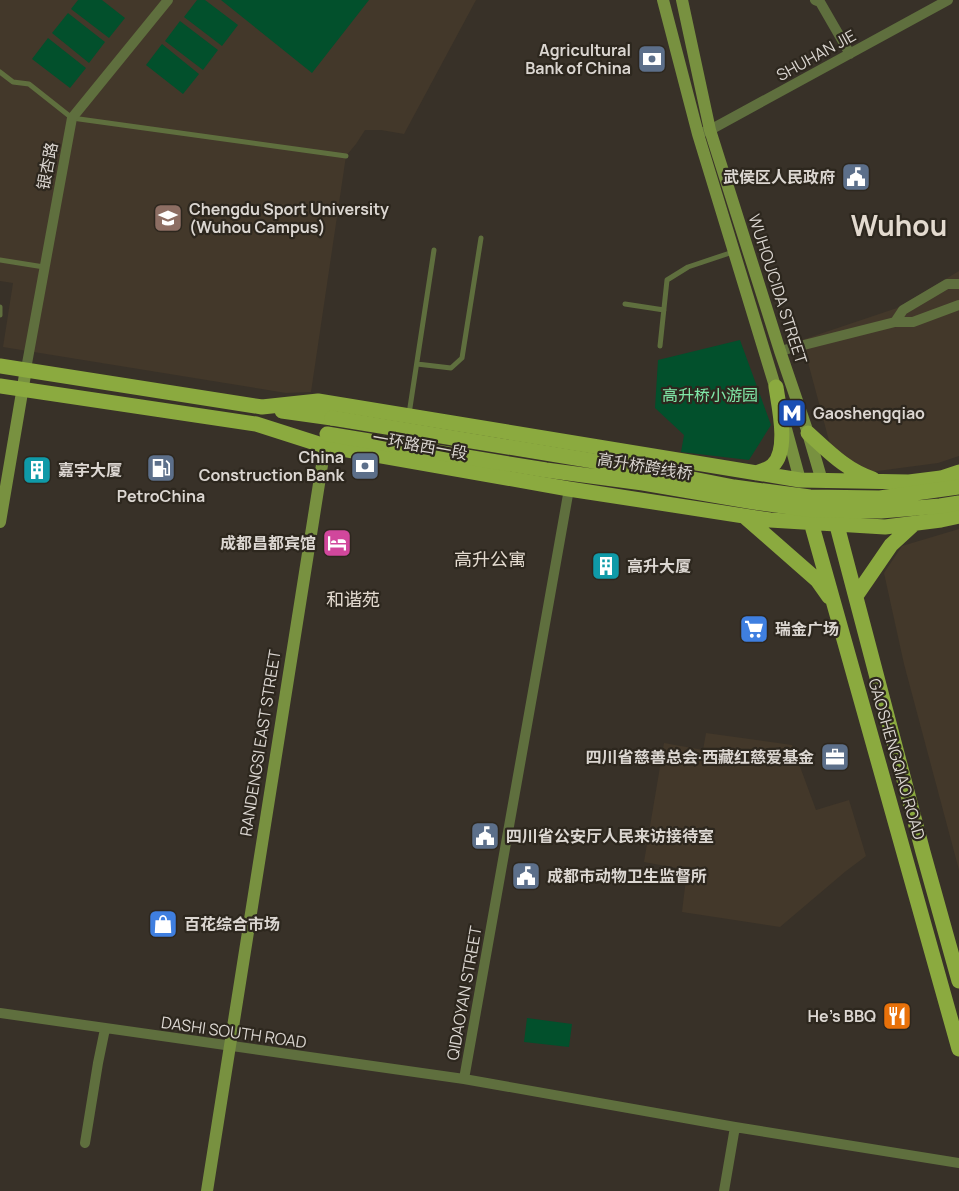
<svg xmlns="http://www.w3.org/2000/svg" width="959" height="1191" font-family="Manrope,'Noto Sans SC',sans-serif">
<rect width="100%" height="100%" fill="#383128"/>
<path fill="#43382a" d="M 0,0 L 476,0 L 404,134 L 381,130 L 365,130 L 356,144 L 346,156 L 311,392 L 286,393 L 3,347 L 13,283 L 0,281 Z
M 959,271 L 959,456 L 938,463 L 870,472 L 831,448 L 802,340 L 897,308 Z
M 959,529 L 959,870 L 904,664 L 884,573 L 902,546 Z
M 706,733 L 792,745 L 816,810 L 849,800 L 866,856 L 846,871 L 780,927 L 682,912 L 687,870 L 644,862 L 664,743 L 703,750 Z"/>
<path fill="#02502c" d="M 78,0 L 102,0 L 125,18 L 109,38 L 71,9 Z
M 197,0 L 205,0 L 238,25 L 222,46 L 184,17 Z
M 221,0 L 369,0 L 312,73 Z
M 68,13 L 105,42 L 89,63 L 52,33 Z
M 180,21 L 218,50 L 203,70 L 165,41 Z
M 48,38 L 86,68 L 70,88 L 32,59 Z
M 162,44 L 199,74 L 183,94 L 146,65 Z
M 740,340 L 771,425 L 749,460 L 681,452 L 684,435 L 655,408 L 658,360 Z
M 527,1018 L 572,1024 L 569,1047 L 524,1042 Z"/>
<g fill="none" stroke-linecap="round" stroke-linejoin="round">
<path stroke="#5f6f3e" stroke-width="5" d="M 0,72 L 13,82 L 29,84 L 72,118 L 346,156
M 0,260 L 44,267
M 625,304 L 664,310
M 0,307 L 0,315
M 660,346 L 667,280 L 688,267 L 733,252
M 417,364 L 451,368 L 462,358 L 481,238
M 409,414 L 434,250"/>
<path stroke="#5f6f3e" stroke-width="10" d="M 815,0 L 820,2 L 850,54
M 703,132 L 710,130 L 948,0
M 895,322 L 913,322 L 959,305
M 780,351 L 895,322 L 903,310 L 947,284 L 959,284
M 26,369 L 72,118 L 168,0
M 569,489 L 464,1079 L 735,1127 L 959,1163
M 0,1013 L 464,1079
M 85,1143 L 98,1063 L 105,1029
M 724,1191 L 735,1127"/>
<path stroke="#789140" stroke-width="12" d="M 663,0 L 698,134 L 778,396
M 682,0 L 710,130 L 780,351 L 808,433 L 822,481
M 785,425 L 800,480
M 0,522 L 26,369
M 207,1191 L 325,446"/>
<path stroke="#8baa3f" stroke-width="15" d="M 0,366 L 262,407 L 318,401 L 800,480 L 909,482 L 941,478 L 959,472
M 0,386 L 256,424 L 325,446 L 569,489 L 770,520 L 885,527 L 941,520 L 959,516
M 282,411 L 332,418
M 808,433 C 829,452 846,470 873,479
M 756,473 C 762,471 769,469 773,465 C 789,450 779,407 776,387
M 809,515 L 959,1049
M 744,516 L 817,580 L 829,597
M 835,518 L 923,852 L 959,981
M 856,596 L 891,545 L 915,523"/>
<path stroke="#8baa3f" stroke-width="15" d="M 332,418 L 642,469 L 734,487 L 810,497 L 880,498 L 959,487
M 327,434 L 546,470 L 643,483 L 754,502 L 813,510 L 881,511 L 940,506 L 959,503"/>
</g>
<defs>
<g id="bank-square" transform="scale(1.5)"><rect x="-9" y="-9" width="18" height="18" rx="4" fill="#5c6f8a" stroke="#2d271e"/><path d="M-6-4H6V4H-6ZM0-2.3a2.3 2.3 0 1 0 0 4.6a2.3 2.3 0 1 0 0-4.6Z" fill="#fff"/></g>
<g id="civic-square" transform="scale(1.5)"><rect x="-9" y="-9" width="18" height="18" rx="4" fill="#5c6f8a" stroke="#2d271e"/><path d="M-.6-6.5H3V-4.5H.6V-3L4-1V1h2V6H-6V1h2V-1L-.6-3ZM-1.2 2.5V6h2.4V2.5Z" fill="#fff"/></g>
<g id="university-square" transform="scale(1.5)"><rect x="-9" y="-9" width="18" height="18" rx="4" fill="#8d6e63" stroke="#2d271e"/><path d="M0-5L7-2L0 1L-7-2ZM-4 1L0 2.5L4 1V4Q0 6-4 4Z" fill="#fff"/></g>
<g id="metro-square" transform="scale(1.5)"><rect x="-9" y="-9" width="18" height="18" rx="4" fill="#1a4fb4" stroke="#2d271e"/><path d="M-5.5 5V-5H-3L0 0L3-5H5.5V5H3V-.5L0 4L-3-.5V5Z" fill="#fff"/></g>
<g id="fuel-square" transform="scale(1.5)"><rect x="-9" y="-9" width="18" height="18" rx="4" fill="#5c6f8a" stroke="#2d271e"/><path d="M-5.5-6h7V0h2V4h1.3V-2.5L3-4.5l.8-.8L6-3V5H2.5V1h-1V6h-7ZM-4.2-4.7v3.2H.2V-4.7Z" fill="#fff"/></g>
<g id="building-square" transform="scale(1.5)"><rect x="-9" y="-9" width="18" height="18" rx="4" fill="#0f9aa8" stroke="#2d271e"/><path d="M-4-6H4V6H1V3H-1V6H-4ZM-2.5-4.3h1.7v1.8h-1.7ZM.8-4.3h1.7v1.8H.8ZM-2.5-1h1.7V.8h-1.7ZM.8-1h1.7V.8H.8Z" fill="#fff"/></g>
<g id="hotel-square" transform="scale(1.5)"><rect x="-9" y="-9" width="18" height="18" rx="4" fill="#d1479c" stroke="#2d271e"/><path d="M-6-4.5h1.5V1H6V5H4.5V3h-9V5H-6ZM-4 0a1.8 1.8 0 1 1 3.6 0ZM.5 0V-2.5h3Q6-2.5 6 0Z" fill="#fff"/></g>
<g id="supermarket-square" transform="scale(1.5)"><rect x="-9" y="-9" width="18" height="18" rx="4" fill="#3f7fe0" stroke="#2d271e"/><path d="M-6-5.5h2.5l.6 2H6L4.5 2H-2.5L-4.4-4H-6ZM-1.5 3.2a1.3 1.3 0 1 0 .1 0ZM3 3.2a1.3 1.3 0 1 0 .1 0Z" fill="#fff"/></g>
<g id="office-square" transform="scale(1.5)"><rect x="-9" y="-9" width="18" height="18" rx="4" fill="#5c6f8a" stroke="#2d271e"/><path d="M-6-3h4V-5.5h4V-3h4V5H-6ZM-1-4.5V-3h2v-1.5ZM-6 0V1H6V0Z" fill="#fff"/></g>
<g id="shop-square" transform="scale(1.5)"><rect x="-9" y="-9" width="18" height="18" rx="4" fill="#3f7fe0" stroke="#2d271e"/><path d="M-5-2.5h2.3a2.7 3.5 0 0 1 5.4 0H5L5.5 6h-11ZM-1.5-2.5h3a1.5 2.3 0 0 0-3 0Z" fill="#fff"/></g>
<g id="restaurant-square" transform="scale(1.5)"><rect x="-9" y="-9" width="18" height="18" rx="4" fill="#e8710a" stroke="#2d271e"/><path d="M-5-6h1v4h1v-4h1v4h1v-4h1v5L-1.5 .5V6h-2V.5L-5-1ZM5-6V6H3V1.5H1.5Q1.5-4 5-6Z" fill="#fff"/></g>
</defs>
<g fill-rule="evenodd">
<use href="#bank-square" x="652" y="59"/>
<use href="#civic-square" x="856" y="177"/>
<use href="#university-square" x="168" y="218"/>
<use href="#metro-square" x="792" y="413"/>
<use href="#bank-square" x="365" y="466"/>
<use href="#fuel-square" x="161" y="468"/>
<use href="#building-square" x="37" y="470"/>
<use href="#hotel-square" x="337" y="543"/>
<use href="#building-square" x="606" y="566"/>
<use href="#supermarket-square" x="754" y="629"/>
<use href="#office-square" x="835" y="757"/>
<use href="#civic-square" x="485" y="836"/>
<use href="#civic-square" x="526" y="876"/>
<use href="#shop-square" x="163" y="924"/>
<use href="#restaurant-square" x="897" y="1016"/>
</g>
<g text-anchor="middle" stroke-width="4.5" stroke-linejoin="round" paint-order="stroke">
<g font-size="16" font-weight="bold" fill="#dbd6d1" stroke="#2d271e" text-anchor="start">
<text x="631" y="56" text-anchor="end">Agricultural<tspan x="631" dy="18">Bank of China</tspan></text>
<text x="835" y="183" text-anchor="end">武侯区人民政府</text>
<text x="189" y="215">Chengdu Sport University<tspan x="189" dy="18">(Wuhou Campus)</tspan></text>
<text x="813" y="419">Gaoshengqiao</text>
<text x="344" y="463" text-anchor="end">China<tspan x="344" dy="18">Construction Bank</tspan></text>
<text x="58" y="476">嘉宇大厦</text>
<text x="161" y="502" text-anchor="middle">PetroChina</text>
<text x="316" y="549" text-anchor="end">成都昌都宾馆</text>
<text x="627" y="572">高升大厦</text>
<text x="775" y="635">瑞金广场</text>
<text x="814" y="763" text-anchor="end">四川省慈善总会·西藏红慈爱基金</text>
<text x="506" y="842">四川省公安厅人民来访接待室</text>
<text x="547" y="882">成都市动物卫生监督所</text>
<text x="184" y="930">百花综合市场</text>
<text x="876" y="1022" text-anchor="end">He’s BBQ</text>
</g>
<g font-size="16" fill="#dbd6d1" stroke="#2d271e">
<text transform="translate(816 55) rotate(-29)" y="6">SHUHAN JIE</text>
<text transform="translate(47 166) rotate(-79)" y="6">银杏路</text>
<text transform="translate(778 289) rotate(72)" y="6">WUHOUCIDA STREET</text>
<text transform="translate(420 445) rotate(10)" y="6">一环路西一段</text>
<text transform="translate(645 466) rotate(9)" y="6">高升桥跨线桥</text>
<text transform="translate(260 743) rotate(-81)" y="6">RANDENGSI EAST STREET</text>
<text transform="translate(897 759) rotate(74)" y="6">GAOSHENGQIAO ROAD</text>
<text transform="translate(464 993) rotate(-80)" y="6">QIDAOYAN STREET</text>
<text transform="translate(234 1032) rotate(8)" y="6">DASHI SOUTH ROAD</text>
</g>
<g font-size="16" fill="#80e8a8" stroke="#2d271e">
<text x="710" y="401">高升桥小游园</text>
</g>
<g font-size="18" fill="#e3dacf" stroke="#2d271e">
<text x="490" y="566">高升公寓</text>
<text x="353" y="606">和谐苑</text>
</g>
<g font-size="28" font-weight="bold" fill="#e3dacf" stroke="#2d271e">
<text x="899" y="236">Wuhou</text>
</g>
</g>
</svg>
